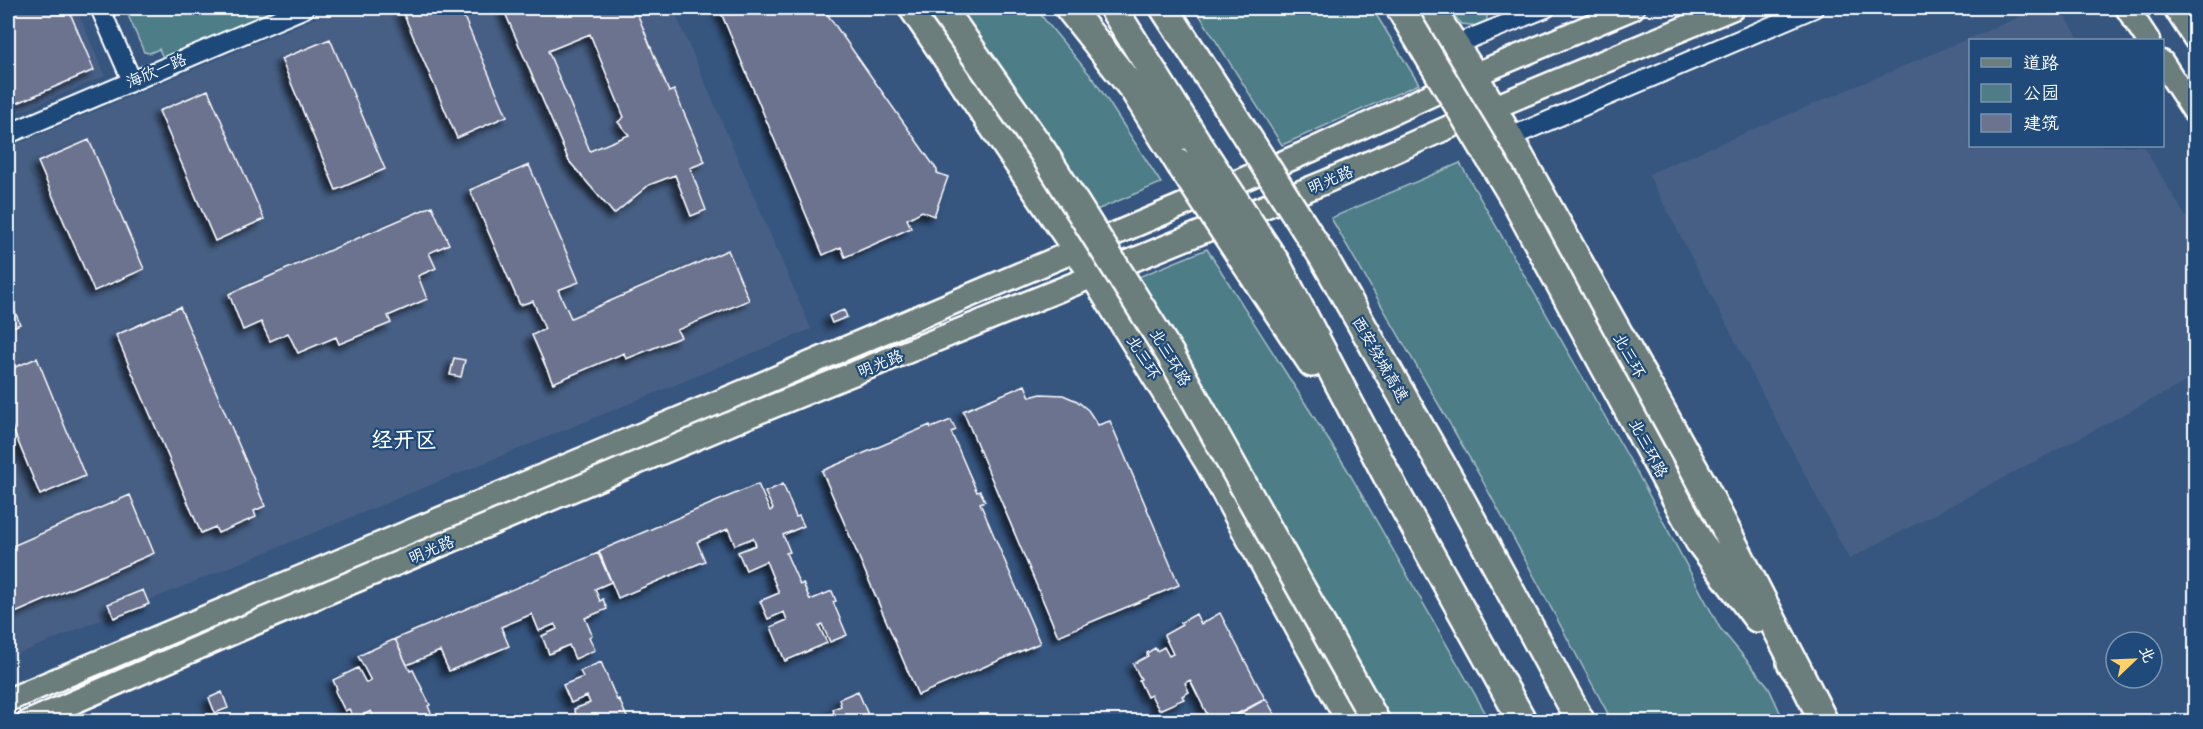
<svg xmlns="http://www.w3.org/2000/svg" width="2203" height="729" font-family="Kalam,'LXGW WenKai TC',sans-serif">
<defs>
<filter id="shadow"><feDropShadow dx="-5.5" dy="5.5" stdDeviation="3" flood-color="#0009"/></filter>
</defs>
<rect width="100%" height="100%" fill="#365680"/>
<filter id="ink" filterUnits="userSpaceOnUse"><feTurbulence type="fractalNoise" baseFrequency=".0167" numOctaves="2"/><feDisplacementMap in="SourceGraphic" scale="12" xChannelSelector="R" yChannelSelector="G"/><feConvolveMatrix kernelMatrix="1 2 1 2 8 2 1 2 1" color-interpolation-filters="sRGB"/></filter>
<g filter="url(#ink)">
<path fill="#465f84" d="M 8,8 L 76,8 L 105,76 L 8,117 Z
M 339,8 L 673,8 L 811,329 L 8,658 L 8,148 Z
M 2041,8 L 2060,8 L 2080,40 L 1970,40 L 1970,146 L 2143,146 L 2195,232 L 2195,377 L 1849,559 L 1648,174 Z"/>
<path fill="#4e7d87" stroke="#a6bec3" stroke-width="1.5" d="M 125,8 L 290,8 L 165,62 L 159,49 L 150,53 L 144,52 Z
M 948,8 L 1035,8 L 1095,81 L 1161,183 L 1087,214 Z
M 1195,8 L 1372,8 L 1419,84 L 1282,145 Z
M 1447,8 L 1488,8 L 1486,27 L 1462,24 Z
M 1460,163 L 1639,476 L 1720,628 L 1768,686 L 1784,721 L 1612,721 L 1480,476 L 1331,218 Z
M 1207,249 L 1347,469 L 1490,721 L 1379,721 L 1126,282 Z"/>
<path fill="#6c738f" stroke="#fff" stroke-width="1.5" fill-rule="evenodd" filter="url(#shadow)" d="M 8,8 L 68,8 L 94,70 L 8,107 Z
M 401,8 L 460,8 L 507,116 L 457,138 Z
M 503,8 L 638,8 L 640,11 L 637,13 L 669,92 L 674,90 L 705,162 L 690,168 L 706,210 L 691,216 L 675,175 L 649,185 L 614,214 L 569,161 ZM 590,34 L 624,117 L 618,122 L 629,135 L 590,151 L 548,51 Z
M 719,8 L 823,8 L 937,170 L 937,173 L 948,177 L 934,216 L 922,211 L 907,219 L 911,228 L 845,257 L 841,247 L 823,255 Z
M 330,39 L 385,169 L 336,190 L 281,59 Z
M 208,90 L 264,219 L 215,241 L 159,111 Z
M 89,140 L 144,269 L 94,291 L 38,162 Z
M 529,165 L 579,282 L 558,290 L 571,318 L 728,250 L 749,300 L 677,330 L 681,337 L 626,359 L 624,353 L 553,383 L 532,335 L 545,329 L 533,301 L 520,305 L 470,190 Z
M 432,206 L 449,244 L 429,253 L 436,268 L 418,276 L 427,299 L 388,316 L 391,323 L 339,344 L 336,337 L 298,353 L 288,333 L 270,341 L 261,322 L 243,330 L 229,294 Z
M 8,294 L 20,324 L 8,329 Z
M 180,307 L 265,506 L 254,511 L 256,517 L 218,533 L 215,527 L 201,533 L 116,335 Z
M 844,310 L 847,317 L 832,323 L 829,316 Z
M 37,358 L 85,476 L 40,495 L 8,417 L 8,370 Z
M 454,358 L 465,360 L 461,377 L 450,375 Z
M 1025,385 L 1030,397 L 1041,394 L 1063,395 L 1077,401 L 1088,410 L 1098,425 L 1110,421 L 1179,585 L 1058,636 L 963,411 Z
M 951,420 L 956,430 L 951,432 L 977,492 L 980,491 L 985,501 L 980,503 L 1040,643 L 918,695 L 822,471 L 930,425 L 931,428 Z
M 758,484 L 770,511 L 773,509 L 765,492 L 783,484 L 796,517 L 799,516 L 804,526 L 783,535 L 790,552 L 786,553 L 800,585 L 803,583 L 810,600 L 832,591 L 836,601 L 833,602 L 847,635 L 830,642 L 822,624 L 819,626 L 827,643 L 785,661 L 771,627 L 787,620 L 784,612 L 768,619 L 760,601 L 779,593 L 766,561 L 746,570 L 738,552 L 756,545 L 753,538 L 735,545 L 728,529 L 697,542 L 705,561 L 618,598 L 599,551 Z
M 130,495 L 154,553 L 8,616 L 8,548 Z
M 598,553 L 611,582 L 595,589 L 600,601 L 603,599 L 607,609 L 585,618 L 592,635 L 589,637 L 595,650 L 575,659 L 569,645 L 549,654 L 542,636 L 557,629 L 555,624 L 539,631 L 532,614 L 501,627 L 509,646 L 449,671 L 440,651 L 407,665 L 395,639 Z
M 143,590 L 149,604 L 114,618 L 108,604 Z
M 1220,613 L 1265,699 L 1222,722 L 1211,722 L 1190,680 L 1185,683 L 1189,692 L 1182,696 L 1184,699 L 1159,710 L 1151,695 L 1147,697 L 1139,680 L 1141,679 L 1133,664 L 1148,656 L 1147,653 L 1155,648 L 1157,651 L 1164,647 L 1169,656 L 1173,654 L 1164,635 L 1182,625 L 1180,623 L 1196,614 L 1201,624 Z
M 395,639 L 410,671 L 413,670 L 430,705 L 428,706 L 435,722 L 411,722 L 409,717 L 398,722 L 376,722 L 371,711 L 355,719 L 349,709 L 345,711 L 335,691 L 337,689 L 333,680 L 358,668 L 366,683 L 371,681 L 358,656 Z
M 601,662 L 617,700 L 619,699 L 629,722 L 579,722 L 574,709 L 590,703 L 587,696 L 571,703 L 563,685 L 583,677 L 580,671 Z
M 858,691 L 871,722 L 829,722 L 826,716 L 834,713 L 833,709 L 841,706 L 839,699 Z
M 222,692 L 228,708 L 215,713 L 209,698 Z
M 1266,699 L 1279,722 L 1224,722 Z"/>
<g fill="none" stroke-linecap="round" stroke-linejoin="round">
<g stroke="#fff" stroke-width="22">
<path id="minor" d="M 100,8 L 132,81
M 1454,45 L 1546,8
M 8,134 L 305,8
M 1508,138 L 1814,8"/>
</g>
<g stroke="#fff" stroke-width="27">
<path id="major" d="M 2127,8 L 2148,40
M 2175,8 L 2196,40
M 2162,62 L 2196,114
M 8,700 L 745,391 L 1178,207 L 1312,150 L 1474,75 L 1633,8
M 28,722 L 262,620 L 756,413 L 1323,183 L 1492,108 L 1733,8"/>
</g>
<g stroke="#fff" stroke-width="32">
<path id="highway" d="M 913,8 L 1094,275 L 1210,464 L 1351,722
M 1069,8 L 1134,90 L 1180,164
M 1113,8 L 1196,141
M 1164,8 L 1232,113
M 1430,8 L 1474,75 L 1702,483 L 1802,678
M 1325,260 L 1454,487 L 1581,722
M 1276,263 L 1394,489 L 1523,722
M 1256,279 L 1312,363
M 1699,541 L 1757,618
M 1791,663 L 1802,678 L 1824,722"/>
</g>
<use href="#minor" stroke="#1f4a7a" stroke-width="18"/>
<use href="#major" stroke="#6c7e7c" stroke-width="22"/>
<use href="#highway" stroke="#6c7e7c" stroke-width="27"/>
<g stroke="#fff" stroke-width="32" stroke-linecap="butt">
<path id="highway-bridge" d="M 942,8 L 1043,152 L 1170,354 L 1376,722
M 1400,8 L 1511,193 L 1699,541
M 1232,113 L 1325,260
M 1196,141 L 1276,263
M 1180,164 L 1256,279"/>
</g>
<use href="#highway-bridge" stroke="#6c7e7c" stroke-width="27"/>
</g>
</g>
<g text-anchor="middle" stroke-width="4.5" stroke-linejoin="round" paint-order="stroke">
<g font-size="16" fill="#fff" stroke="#1f4a7a">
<text transform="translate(156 70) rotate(-23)" y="6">海欣一路</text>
<text transform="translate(1330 179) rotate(-23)" y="6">明光路</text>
<text transform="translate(1630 355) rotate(61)" y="6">北三环</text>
<text transform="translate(1144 357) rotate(58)" y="6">北三环</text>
<text transform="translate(1171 357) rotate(59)" y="6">北三环路</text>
<text transform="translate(1381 359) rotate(60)" y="6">西安绕城高速</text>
<text transform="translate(880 363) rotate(-22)" y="6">明光路</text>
<text transform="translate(1649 448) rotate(62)" y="6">北三环路</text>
<text transform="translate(431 549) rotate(-23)" y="6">明光路</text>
</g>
<g font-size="22" font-weight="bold" fill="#fff" stroke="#1f4a7a">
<text x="404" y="447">经开区</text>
</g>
</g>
<rect width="2203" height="729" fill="none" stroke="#1f4a7a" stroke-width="30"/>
<rect x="15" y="15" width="2173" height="699" fill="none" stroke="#fff" stroke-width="2" filter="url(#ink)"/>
<rect x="1969" y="39" width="195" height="108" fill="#1f4a7a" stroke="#7992af" stroke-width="1.5"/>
<rect x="1981" y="58" width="30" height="9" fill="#6c7e7c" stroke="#7992af" stroke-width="1.5"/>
<text x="2023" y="69" font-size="18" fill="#ffffff">道路</text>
<rect x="1981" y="84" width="30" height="18" fill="#4e7d87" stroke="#7992af" stroke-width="1.5"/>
<text x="2023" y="99" font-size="18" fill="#ffffff">公园</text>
<rect x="1981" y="114" width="30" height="18" fill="#6c738f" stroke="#7992af" stroke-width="1.5"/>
<text x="2023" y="129" font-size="18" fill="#ffffff">建筑</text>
<g transform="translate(2134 660) rotate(67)"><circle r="28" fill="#1f4a7a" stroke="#7992af" stroke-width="1.5"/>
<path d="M0-4.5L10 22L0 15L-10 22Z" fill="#ffd166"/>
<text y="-9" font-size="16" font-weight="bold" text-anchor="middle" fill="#ffffff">北</text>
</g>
</svg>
